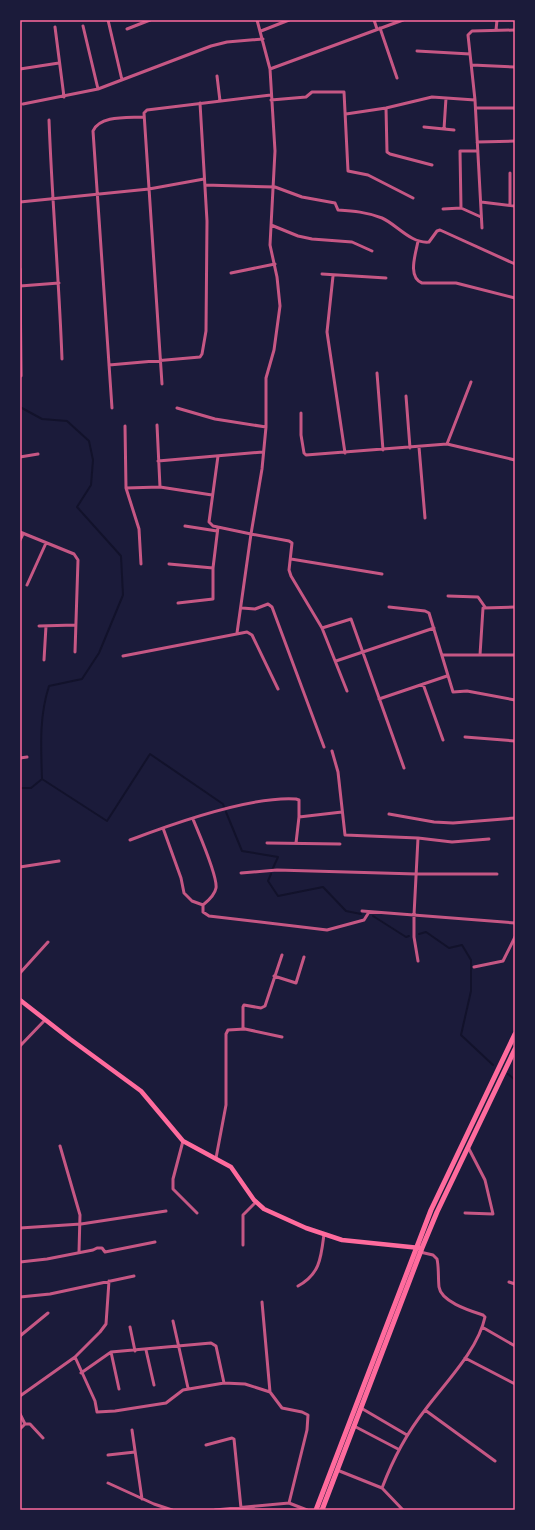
<svg xmlns="http://www.w3.org/2000/svg" width="535" height="1530" font-family="'DejaVu Sans',sans-serif">
<rect width="100%" height="100%" fill="#1b1b3a"/>
<g fill="none" stroke-linecap="round" stroke-linejoin="round">
<path stroke="#12122b" stroke-width="2" d="M 20,407 L 42,419 L 67,421 L 89,441 L 93,460 L 91,485 L 77,507 L 121,556 L 123,595 L 99,653 L 82,679 L 49,686 C 39,717 41,747 42,779 L 31,788 L 20,788
M 42,779 L 107,821 L 150,754 L 223,804 L 224,807
M 226,812 L 242,851 L 278,857 L 273,868
M 271,874 L 268,881 L 278,896 L 323,887 L 346,911 L 361,914
M 373,916 L 406,937 L 409,936
M 419,934 L 426,932 L 449,948 L 462,945 L 471,960 L 471,991 L 461,1035 L 493,1065
M 508,1074 L 515,1080"/>
<path stroke="#c65784" stroke-width="3" d="M 108,20 L 122,80
M 257,20 L 270,69 L 275,151 L 270,245 L 277,277 L 280,306 L 274,350 L 266,378 L 266,427 L 262,469 L 251,534 L 289,541 L 292,543 L 289,570 L 291,576 L 322,628 L 347,691
M 374,20 L 377,29
M 83,26 L 98,89
M 55,27 L 64,97
M 380,28 L 397,78
M 127,29 L 150,20
M 496,30 L 497,20
M 261,31 L 289,20
M 417,51 L 470,54
M 472,65 L 515,67
M 20,69 L 59,63
M 270,69 L 403,20
M 217,76 L 220,101
M 271,100 L 306,97 L 312,92 L 344,92 L 348,171 L 368,175 L 413,198
M 23,104 L 98,89 L 211,46 L 227,42 L 263,39
M 386,108 L 387,152 L 390,154 L 432,165
M 476,108 L 515,108
M 346,114 L 386,108 L 432,97 L 475,100
M 49,120 C 52,200 59,279 62,359
M 424,127 L 454,130
M 444,129 L 446,98
M 477,142 L 515,141
M 510,173 L 510,205
M 205,185 L 275,187 L 302,197 L 335,203 L 338,210 C 353,211 367,212 382,218 C 396,224 411,244 429,242 L 437,231 L 440,230 L 515,264
M 20,202 L 149,189 L 204,179
M 481,202 L 515,206
M 461,208 L 460,151 L 478,151
M 443,209 L 461,208 L 481,217
M 271,225 L 298,236 L 312,239 L 352,242 L 372,251
M 482,228 L 475,100 L 468,35 L 472,31 L 515,30
M 418,241 C 416,253 407,277 422,283 L 456,283 L 515,298
M 20,269 L 21,376
M 231,273 L 275,264
M 322,274 L 386,278
M 333,276 L 327,332 L 345,453
M 20,286 L 59,283
M 109,365 L 200,357 L 202,354 L 206,331 L 207,221 L 200,103
M 377,373 L 383,450
M 162,384 L 144,113 L 147,110 L 271,95
M 406,396 L 410,448
M 112,408 L 93,131 C 100,115 128,118 143,117
M 177,408 L 215,419 L 266,427
M 301,413 L 301,435 L 304,453 L 306,455 L 447,444 L 515,460
M 157,425 L 160,487 L 212,495
M 125,426 L 126,488 L 139,529 L 141,564
M 447,444 L 471,382
M 419,447 L 425,518
M 218,456 L 209,522 L 213,526 L 251,534 L 237,633
M 20,457 L 38,454
M 158,461 L 263,452
M 126,488 L 160,487
M 185,526 L 217,531
M 20,532 L 74,554 L 78,560 L 75,652
M 20,540 L 23,534
M 291,559 L 382,574
M 169,564 L 213,568
M 27,585 L 46,543
M 448,596 L 478,597 L 485,607
M 178,603 L 213,599 L 213,568 L 218,527
M 389,607 L 425,611 L 429,613 L 453,692 L 467,691 L 515,700
M 242,608 L 255,609 L 268,604 L 272,607 L 324,747
M 39,626 L 75,625
M 322,628 L 351,619 L 404,768
M 443,655 L 515,655
M 480,655 L 483,608 L 515,607
M 123,656 L 247,632 L 252,635 L 278,689
M 44,660 L 46,626
M 336,661 L 434,628
M 423,684 L 443,740
M 379,699 L 447,676
M 465,737 L 515,741
M 332,751 L 338,772 L 345,835 L 418,838 L 452,842 L 489,839
M 20,758 L 27,757
M 389,814 L 434,822 L 453,823 L 515,818
M 193,819 C 198,832 218,876 216,888 C 215,894 208,901 203,905
M 163,828 L 181,878 L 184,893 L 192,901 L 203,905 L 203,912 L 209,916 L 327,930 L 364,920 L 369,912
M 418,838 L 414,915 L 414,937 L 418,961
M 130,840 C 172,824 252,796 296,799 L 299,800 L 299,817 L 342,812
M 267,843 L 340,844
M 296,843 L 299,817
M 20,867 L 59,861
M 241,873 L 277,870 L 416,874 L 497,874
M 362,911 L 515,923
M 474,967 L 503,961 L 515,937
M 20,973 L 48,942
M 274,976 L 296,983 L 304,957
M 243,1029 L 243,1007 L 244,1005 L 261,1008 L 265,1006 L 282,955
M 20,1046 L 45,1020
M 183,1141 L 173,1179 L 173,1189 L 197,1213
M 60,1146 L 80,1215 L 79,1252
M 216,1158 L 226,1105 L 226,1034 L 228,1030 L 245,1029 L 282,1037
M 465,1213 L 493,1214 L 485,1180 L 468,1147
M 20,1228 L 81,1224 L 166,1211
M 243,1245 L 243,1215 L 256,1202
M 20,1262 L 47,1259 L 93,1250 L 97,1248 L 102,1248 L 105,1252 L 155,1242
M 509,1282 L 515,1284
M 298,1286 C 320,1274 321,1258 324,1234
M 20,1297 L 50,1294 L 134,1276
M 262,1302 L 270,1392
M 173,1321 L 188,1388
M 130,1327 L 135,1351
M 482,1327 L 515,1346
M 20,1336 L 48,1313
M 146,1350 L 154,1385
M 111,1352 L 119,1389
M 75,1357 L 100,1332 L 106,1324 L 109,1281
M 465,1358 L 515,1384
M 81,1373 L 111,1352 L 211,1343 L 216,1346 L 224,1383
M 20,1396 L 75,1357 L 95,1401 L 97,1412 L 115,1411 L 166,1403 L 183,1390 L 224,1383 L 245,1384 L 270,1392 L 282,1408 L 302,1412 L 308,1415 L 307,1430 L 289,1503
M 361,1408 L 407,1435
M 425,1410 L 495,1461
M 20,1414 L 25,1424
M 25,1424 L 30,1424 L 43,1438
M 354,1426 L 398,1449
M 20,1429 L 25,1424
M 132,1430 L 142,1499
M 206,1445 L 232,1438 L 234,1439 L 241,1508
M 108,1455 L 135,1452
M 337,1470 L 382,1488 L 403,1510
M 108,1483 L 154,1504 L 172,1510
M 382,1488 C 393,1459 406,1434 425,1410 C 445,1383 478,1350 485,1317 L 483,1315 C 471,1311 441,1302 439,1287 C 438,1278 439,1268 437,1259 L 433,1255 L 420,1252
M 215,1510 L 289,1503 L 307,1510"/>
<path stroke="#ff6b9d" stroke-width="4.5" d="M 20,1000 L 70,1039 L 141,1091 L 183,1141 L 231,1167 L 254,1200 L 264,1209 L 306,1228 L 342,1240 L 420,1248"/>
<path stroke="#ff6b9d" stroke-width="5" d="M 316,1510 L 431,1210 L 515,1034
M 322,1510 L 422,1248 L 437,1212 L 515,1049"/>
</g>
<rect width="535" height="1530" fill="none" stroke="#1b1b3a" stroke-width="42"/>
<rect x="21" y="21" width="493" height="1488" fill="none" stroke="#ff6b9d" stroke-width="1.5"/>
</svg>
